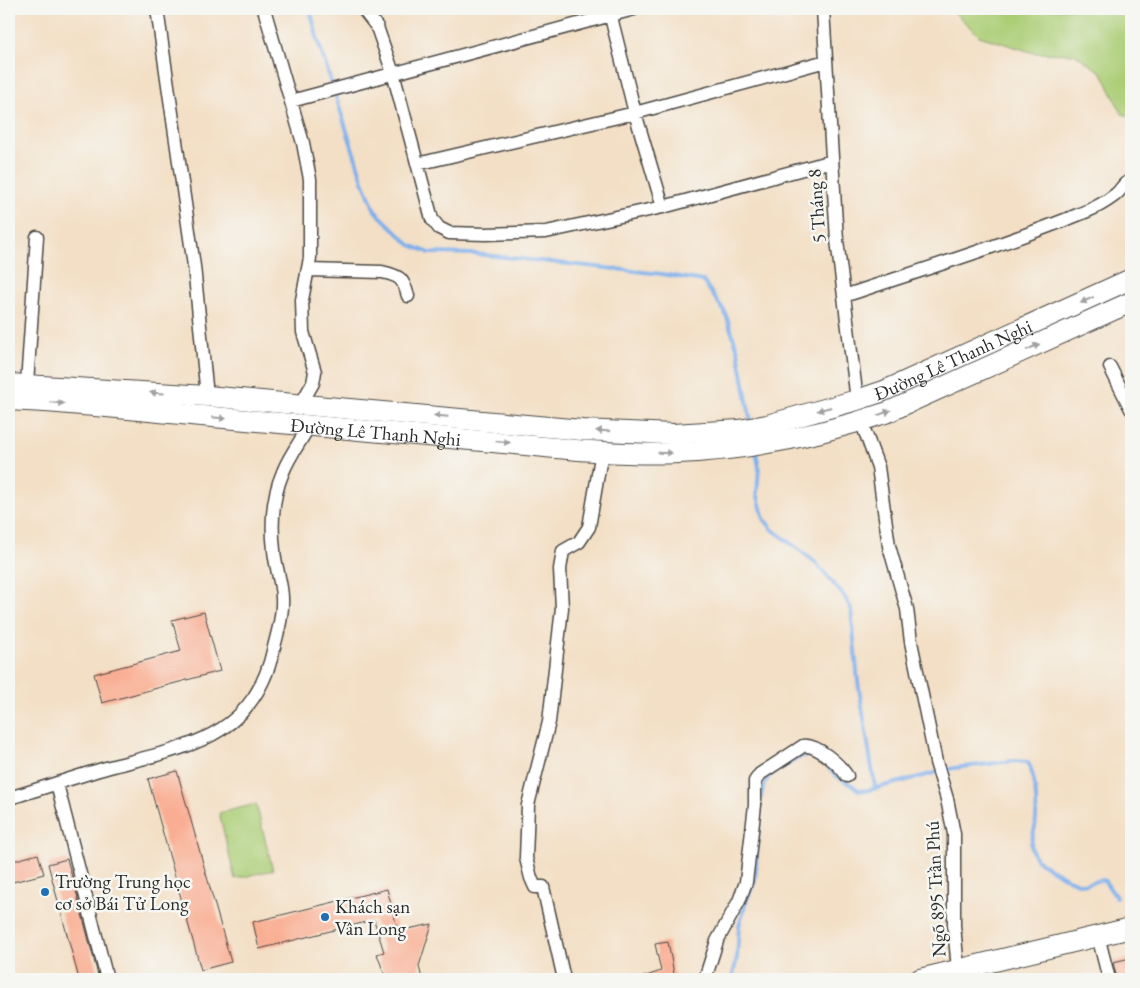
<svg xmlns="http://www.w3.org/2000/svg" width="1140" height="988" font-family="'EB Garamond',serif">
<rect width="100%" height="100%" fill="#f6f6f2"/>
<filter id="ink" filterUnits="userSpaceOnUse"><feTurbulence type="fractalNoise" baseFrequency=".02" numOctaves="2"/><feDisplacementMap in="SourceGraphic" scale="10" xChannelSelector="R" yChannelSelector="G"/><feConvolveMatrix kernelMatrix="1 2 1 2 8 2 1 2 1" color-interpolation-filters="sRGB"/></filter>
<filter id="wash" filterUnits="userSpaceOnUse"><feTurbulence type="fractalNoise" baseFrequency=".0096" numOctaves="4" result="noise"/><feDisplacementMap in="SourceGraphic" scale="20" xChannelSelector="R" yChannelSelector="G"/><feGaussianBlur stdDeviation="1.12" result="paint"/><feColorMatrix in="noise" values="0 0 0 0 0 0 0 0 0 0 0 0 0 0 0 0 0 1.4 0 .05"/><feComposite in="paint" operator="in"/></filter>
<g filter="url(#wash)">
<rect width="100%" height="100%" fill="#f3dfc5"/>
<path fill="#abcd75" stroke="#6b7c50" d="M 951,9 L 1131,9 L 1131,116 L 1122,114 L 1102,73 L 1075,54 L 1034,53 L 979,36 Z
M 256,804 L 273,870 L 235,879 L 219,813 Z"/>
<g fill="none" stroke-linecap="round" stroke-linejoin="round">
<path stroke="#80b0eb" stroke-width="4" d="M 310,9 L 318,41 L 363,181 L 375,211 L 410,245 L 430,253 L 475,254 L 662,274 L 703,281 L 725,312 L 738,351 L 751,423
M 756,452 L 759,467 L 757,493 L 764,519 L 772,529 L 815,562 L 844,596 L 851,608 L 858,682 L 875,787
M 761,798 L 764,783 L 770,775 L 802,756 L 810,755 L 817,756 L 837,776 L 859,790 L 865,791 L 954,768 L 1013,761 L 1028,762 C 1036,778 1038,810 1035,827 C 1033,836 1029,844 1033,853 C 1037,863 1048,867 1056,872 C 1065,877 1075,884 1085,884 C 1091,883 1097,880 1104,880 L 1116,897
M 732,979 L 737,958 L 739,926 L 746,902 L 755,880 L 759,820"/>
</g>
<g id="blocks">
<path fill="#f9ad92" d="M 204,612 L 220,671 L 102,703 L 94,674 L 181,651 L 172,620 Z
M 177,771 L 231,962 L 201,970 L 148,779 Z
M 38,854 L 44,874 L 9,883 L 9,862 Z
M 67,859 L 76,891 L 99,979 L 79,979 L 48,864 Z
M 387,889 L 398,931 L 432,924 L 419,966 L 422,979 L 386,979 L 377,954 L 384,952 L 374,920 L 259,949 L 253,922 Z
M 668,942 L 675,979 L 643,979 L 643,977 L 661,971 L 655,944 Z
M 1131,958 L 1131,979 L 1117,979 L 1113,962 Z"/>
</g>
</g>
<g filter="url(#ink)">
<use href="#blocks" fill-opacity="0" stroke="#494642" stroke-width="1"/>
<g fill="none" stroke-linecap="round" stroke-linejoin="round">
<g stroke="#494642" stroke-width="15">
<path id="minor" d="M 157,9 L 194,266 L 207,396
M 264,9 L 303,143 L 310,179 L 310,258 L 302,300 L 303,332 L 315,372 L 313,383 L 301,404
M 363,9 L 377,27 L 393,73 L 432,219 L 439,228 L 449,233 L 486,234 L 546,232 L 663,207 L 832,161
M 609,9 L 635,113 L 663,207
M 823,9 L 837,240 L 857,400
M 291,101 L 634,9
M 417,164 L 635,113 L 826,61
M 308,270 L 382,272 C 400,276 403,278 408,296
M 844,296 C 925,269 1006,244 1085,212 C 1095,208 1106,202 1115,195 C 1123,189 1121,184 1131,181
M 1110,367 L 1131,409
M 27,384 L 37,237
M 861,421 L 878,467 L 889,546 L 907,609 L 911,642 L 936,762 L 947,799 L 954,834 L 954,925 L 958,970
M 57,784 L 107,979
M 9,798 C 41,789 74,777 106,768 C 185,747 254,740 274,647 C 278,631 283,615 282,598 C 282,583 275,566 274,550 C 271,524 272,497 283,472 C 289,456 301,441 309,426
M 1098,936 L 1109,979
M 564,979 L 543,887 L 535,887 L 531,878 L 526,858 L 528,805 L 549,722 L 562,608 L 560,569 L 563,551 L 579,542 L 589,527 L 602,451
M 705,979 L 717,941 L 739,901 L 746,882 L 755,805 L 755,781 L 760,774 L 803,746 C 817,744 840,765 847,776"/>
</g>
<g stroke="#494642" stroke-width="22">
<path id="primary" d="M 920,979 L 1131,928"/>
</g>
<g stroke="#494642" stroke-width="22">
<g id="trunk">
<path id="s1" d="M 9,384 L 207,396 L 582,430 L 673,434 L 739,430 L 767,425 L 857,400 L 884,391 L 1131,279"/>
<path id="s2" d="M 9,400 C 77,403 145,411 213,417 C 295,425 378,432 461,439 C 532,445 608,456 679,453 C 749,450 821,435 888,412 L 1131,302"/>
</g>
</g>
<use href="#minor" stroke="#fff" stroke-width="12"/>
<use href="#primary" stroke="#fff" stroke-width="20"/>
<use href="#trunk" stroke="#fff" stroke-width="20"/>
</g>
<defs><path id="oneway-solid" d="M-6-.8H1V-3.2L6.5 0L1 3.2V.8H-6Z" transform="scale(1.25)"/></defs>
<g fill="#a0a0a0">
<use href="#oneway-solid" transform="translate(1087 300) rotate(155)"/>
<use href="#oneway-solid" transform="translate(1033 347) rotate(-24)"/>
<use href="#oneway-solid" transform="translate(157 393) rotate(-176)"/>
<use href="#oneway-solid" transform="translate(57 403) rotate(5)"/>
<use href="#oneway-solid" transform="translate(824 409) rotate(165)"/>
<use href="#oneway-solid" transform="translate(884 413) rotate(-21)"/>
<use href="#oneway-solid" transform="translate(441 416) rotate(-175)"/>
<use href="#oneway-solid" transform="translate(219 418) rotate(5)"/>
<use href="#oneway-solid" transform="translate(603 431) rotate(-178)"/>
<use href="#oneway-solid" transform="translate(503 442) rotate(5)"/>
<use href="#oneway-solid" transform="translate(665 453) rotate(1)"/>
</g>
</g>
<g fill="#1f6fb2" stroke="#f6f6f2" stroke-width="2">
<circle cx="45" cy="892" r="5"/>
<circle cx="325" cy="917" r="5"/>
</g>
<g text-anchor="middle" stroke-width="5" stroke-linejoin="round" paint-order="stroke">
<g font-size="19" fill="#2b2b2b" stroke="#f6f6f2">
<text transform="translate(816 206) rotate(-94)" y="7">5 Tháng 8</text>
<text dy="7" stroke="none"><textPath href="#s1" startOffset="958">Đường Lê Thanh Nghị</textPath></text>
<text dy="7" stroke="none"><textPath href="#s2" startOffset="368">Đường Lê Thanh Nghị</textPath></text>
<text transform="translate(935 889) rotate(-93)" y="7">Ngõ 895 Trần Phú</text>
</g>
<g font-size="19" fill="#2b2b2b" stroke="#f6f6f2" text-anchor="start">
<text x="55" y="888">Trường Trung học<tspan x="55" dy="22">cơ sở Bái Tử Long</tspan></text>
<text x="335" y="913">Khách sạn<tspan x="335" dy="22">Vân Long</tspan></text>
</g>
</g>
<rect width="1140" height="988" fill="none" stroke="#f6f6f2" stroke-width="30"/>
</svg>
